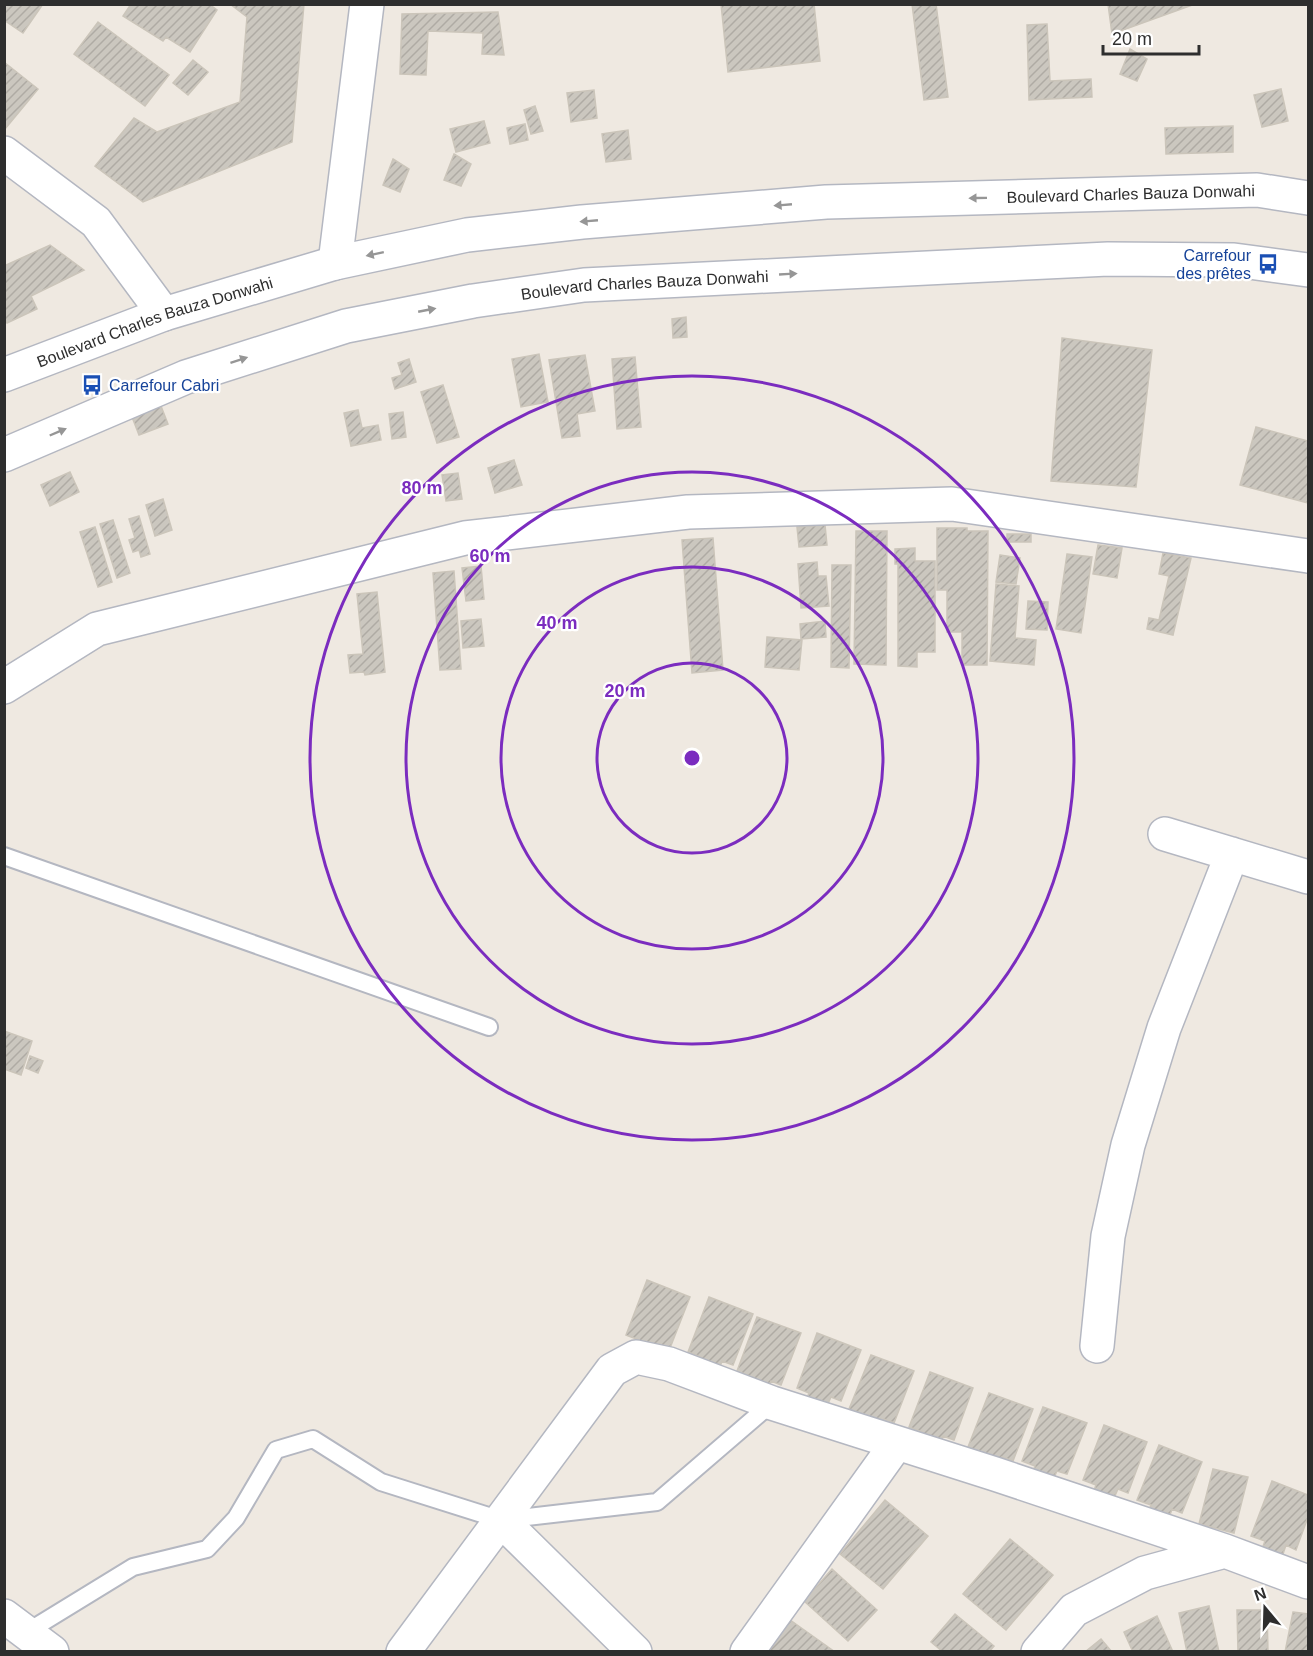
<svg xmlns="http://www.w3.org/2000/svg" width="1313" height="1656" font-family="Arial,sans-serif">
<defs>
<pattern id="building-hatch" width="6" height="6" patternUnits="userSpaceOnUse" patternTransform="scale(1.5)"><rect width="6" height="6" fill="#cbc7bf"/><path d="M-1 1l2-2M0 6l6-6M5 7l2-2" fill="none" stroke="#afaba4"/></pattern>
</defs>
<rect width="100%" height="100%" fill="#efe9e1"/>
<path fill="url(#building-hatch)" stroke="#cbc5ba" stroke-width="1.5" d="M 4,4 L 43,4 L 23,33 L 4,20 Z
M 131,4 L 209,4 L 217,10 L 190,52 L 166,37 L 163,41 L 123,16 Z
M 230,4 L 304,4 L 292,142 L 143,202 L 95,166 L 134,118 L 157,132 L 240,102 L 247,17 Z
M 721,4 L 814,4 L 820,61 L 728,72 Z
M 912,4 L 936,4 L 948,97 L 924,100 Z
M 1108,4 L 1195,4 L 1112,34 Z
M 498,12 L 504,55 L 482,54 L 483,33 L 428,31 L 426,75 L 400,74 L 402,14 Z
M 98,22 L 169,75 L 145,106 L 74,54 Z
M 1047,24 L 1050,81 L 1091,79 L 1092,97 L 1029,100 L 1027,25 Z
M 1130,49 L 1147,59 L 1137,81 L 1120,74 Z
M 193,60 L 208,72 L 188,95 L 173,83 Z
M 4,62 L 38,89 L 5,129 L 4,129 Z
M 1281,89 L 1288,121 L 1262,127 L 1254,95 Z
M 594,90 L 597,118 L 571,122 L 567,93 Z
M 535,106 L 543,131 L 531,134 L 524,110 Z
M 484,121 L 490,143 L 456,152 L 450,129 Z
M 525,124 L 528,140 L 510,144 L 507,128 Z
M 1233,126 L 1233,152 L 1166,154 L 1165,128 Z
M 628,130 L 631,159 L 606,162 L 602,134 Z
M 454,154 L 471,164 L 461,186 L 444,180 Z
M 393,159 L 409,169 L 400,192 L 383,185 Z
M 50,245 L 84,270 L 31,296 L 37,309 L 7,323 L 4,319 L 4,266 Z
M 686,317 L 687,337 L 673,338 L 672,319 Z
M 1062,338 L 1152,350 L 1136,487 L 1051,481 Z
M 539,354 L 548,402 L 521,407 L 512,359 Z
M 585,355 L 595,411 L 577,414 L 580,436 L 562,438 L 549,360 Z
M 635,357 L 641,427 L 617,429 L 612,359 Z
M 409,359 L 416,382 L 395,389 L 392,378 L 402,375 L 398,363 Z
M 443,385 L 459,437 L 437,443 L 421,392 Z
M 161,406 L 168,424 L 139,435 L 132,417 Z
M 358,410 L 362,428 L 378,425 L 381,440 L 351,446 L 344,413 Z
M 403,412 L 406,437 L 392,439 L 389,414 Z
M 1256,427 L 1308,441 L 1308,503 L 1240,485 Z
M 514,460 L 522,485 L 495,493 L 488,468 Z
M 70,472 L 79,492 L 50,506 L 41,485 Z
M 458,473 L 462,499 L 446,501 L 442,475 Z
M 163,499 L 172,530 L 155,536 L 146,505 Z
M 139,516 L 150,554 L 141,557 L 139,550 L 133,552 L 129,540 L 135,538 L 129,519 Z
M 113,520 L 130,573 L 117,578 L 100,524 Z
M 825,525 L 827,545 L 799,547 L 797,527 Z
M 95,527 L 112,582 L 98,587 L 80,532 Z
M 937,528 L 967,528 L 967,531 L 988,531 L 987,665 L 962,665 L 962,632 L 947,632 L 947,590 L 937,590 Z
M 856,531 L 887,531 L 886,665 L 854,664 Z
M 1007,534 L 1031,534 L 1031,542 L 1007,542 Z
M 713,538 L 723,670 L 692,673 L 682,540 Z
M 1098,545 L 1122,548 L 1117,578 L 1093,574 Z
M 915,548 L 915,561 L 935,561 L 935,652 L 917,652 L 917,667 L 898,666 L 898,564 L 895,564 L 895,549 Z
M 1163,553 L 1191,558 L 1173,635 L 1147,629 L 1149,618 L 1159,620 L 1169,576 L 1159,574 Z
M 1067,554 L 1092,557 L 1081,633 L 1056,629 Z
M 1000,555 L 1020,558 L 1016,584 L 996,582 Z
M 817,562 L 818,576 L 826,576 L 829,606 L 801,608 L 798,564 Z
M 832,565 L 851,565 L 849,668 L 831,667 Z
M 481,566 L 484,599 L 466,601 L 462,568 Z
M 454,571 L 461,669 L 440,670 L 433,573 Z
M 996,584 L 1019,586 L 1015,638 L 1036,640 L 1034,665 L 990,661 Z
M 377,592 L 385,672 L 365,675 L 364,672 L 350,673 L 348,655 L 363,654 L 357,594 Z
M 1028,601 L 1048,602 L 1047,630 L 1026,629 Z
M 481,619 L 484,646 L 463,648 L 461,621 Z
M 825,621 L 826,637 L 801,639 L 800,624 Z
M 767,637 L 802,640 L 799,670 L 765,667 Z
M 4,1031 L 32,1041 L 21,1075 L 4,1069 Z
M 30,1056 L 43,1061 L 38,1073 L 26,1068 Z
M 647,1280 L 690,1297 L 670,1348 L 660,1345 L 656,1355 L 636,1348 L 639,1340 L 626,1335 Z
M 709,1297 L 753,1314 L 733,1365 L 722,1361 L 718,1372 L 698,1365 L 701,1357 L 688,1352 Z
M 757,1317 L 801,1333 L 781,1385 L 771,1381 L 767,1392 L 747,1385 L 749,1376 L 737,1371 Z
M 817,1333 L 861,1350 L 841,1401 L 831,1397 L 826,1408 L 806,1401 L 809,1393 L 797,1388 Z
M 871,1355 L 914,1371 L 894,1423 L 884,1419 L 880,1430 L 860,1422 L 863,1414 L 849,1409 Z
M 930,1372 L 973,1388 L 954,1440 L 943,1436 L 939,1447 L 919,1440 L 922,1432 L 909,1427 Z
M 989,1393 L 1033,1409 L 1013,1461 L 1002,1457 L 998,1468 L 978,1460 L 981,1452 L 968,1447 Z
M 1043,1407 L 1087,1423 L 1067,1474 L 1057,1471 L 1052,1482 L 1032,1474 L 1035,1466 L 1022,1461 Z
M 1104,1425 L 1147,1442 L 1128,1493 L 1118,1489 L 1113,1500 L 1093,1493 L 1096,1485 L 1083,1480 Z
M 1159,1445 L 1202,1462 L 1182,1513 L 1172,1509 L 1168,1521 L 1148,1512 L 1151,1505 L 1137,1500 Z
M 1213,1469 L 1248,1477 L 1234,1533 L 1199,1524 Z
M 1272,1481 L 1308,1495 L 1308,1517 L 1296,1550 L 1286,1545 L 1282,1557 L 1262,1549 L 1265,1541 L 1251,1536 Z
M 885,1500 L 928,1536 L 883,1589 L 840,1554 Z
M 1010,1539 L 1053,1575 L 1006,1630 L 963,1594 Z
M 832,1569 L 877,1610 L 848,1641 L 804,1601 Z
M 1209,1606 L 1219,1652 L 1187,1652 L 1179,1613 Z
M 1237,1610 L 1267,1610 L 1268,1652 L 1238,1652 Z
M 1293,1612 L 1308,1614 L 1308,1652 L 1285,1652 Z
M 955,1614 L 994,1646 L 989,1652 L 943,1652 L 931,1642 Z
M 1157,1616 L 1173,1652 L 1133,1652 L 1124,1632 Z
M 786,1617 L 835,1652 L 762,1652 Z
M 1101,1639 L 1112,1652 L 1085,1652 Z"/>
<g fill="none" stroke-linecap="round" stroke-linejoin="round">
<g stroke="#b4b7c1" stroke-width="20">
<path id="lane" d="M 4,856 L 489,1027
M 27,1632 L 133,1567 L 207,1549 L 236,1518 L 276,1450 L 313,1439 L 381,1482 L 501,1520 L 657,1502 L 772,1403"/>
</g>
<g stroke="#b4b7c1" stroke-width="36">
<path id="street" d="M 4,153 L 96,222 L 164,314
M 335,263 L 367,4
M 4,687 L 97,629 L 465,538 L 688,512 L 952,504 L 1308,556
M 1165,834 L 1308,877
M 1097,1346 L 1108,1236 L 1128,1145 L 1164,1028 L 1232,854
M 501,1520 L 635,1652
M 4,1616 L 52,1652
M 403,1652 L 612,1370 L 636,1357 L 669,1364 L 772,1403 L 995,1474 L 1225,1551 L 1308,1582
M 747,1652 L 897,1443
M 1038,1652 L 1074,1610 L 1145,1573 L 1225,1551"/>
</g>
<g stroke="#b4b7c1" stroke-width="36">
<g id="secondary">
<path id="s1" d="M 4,375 L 164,314 L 335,263 L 467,235 L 582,222 L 826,202 L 1257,190 L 1308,198"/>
<path id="s2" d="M 4,455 L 186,377 L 346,326 L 473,301 L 584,285 L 1108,259 L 1234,260 L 1308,270"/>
</g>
</g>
<use href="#lane" stroke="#fff" stroke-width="16"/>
<use href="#street" stroke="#fff" stroke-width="33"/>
<use href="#secondary" stroke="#fff" stroke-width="33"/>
</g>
<defs><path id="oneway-solid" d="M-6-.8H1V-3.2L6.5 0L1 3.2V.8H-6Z" transform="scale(1.5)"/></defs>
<g fill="#969696">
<use href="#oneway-solid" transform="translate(978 198) rotate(179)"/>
<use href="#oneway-solid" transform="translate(783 205) rotate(175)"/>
<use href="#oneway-solid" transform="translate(589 221) rotate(175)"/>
<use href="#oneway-solid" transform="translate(375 254) rotate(168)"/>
<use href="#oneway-solid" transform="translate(788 274) rotate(-3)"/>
<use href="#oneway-solid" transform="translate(427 310) rotate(-11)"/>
<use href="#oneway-solid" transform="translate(239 360) rotate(-18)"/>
<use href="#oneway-solid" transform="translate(58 432) rotate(-23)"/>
</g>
<g fill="none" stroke="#7b2cbf" stroke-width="3">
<circle cx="692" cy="758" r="95"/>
<circle cx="692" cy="758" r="191"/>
<circle cx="692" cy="758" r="286"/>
<circle cx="692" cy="758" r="382"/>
</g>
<defs>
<g id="bus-bare" transform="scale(1.62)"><path d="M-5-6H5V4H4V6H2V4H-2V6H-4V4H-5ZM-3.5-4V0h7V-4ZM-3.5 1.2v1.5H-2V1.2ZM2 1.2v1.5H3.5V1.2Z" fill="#1a4fb4" stroke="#fff" stroke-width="2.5" paint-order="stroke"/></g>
</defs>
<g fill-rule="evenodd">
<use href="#bus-bare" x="1268" y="264"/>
<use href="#bus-bare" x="92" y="385"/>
</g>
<g text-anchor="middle" stroke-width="4.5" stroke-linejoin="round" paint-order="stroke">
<g font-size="16" fill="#2e2e2e" stroke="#fff">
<text dy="6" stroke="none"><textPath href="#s1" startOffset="1150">Boulevard Charles Bauza Donwahi</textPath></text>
<text dy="6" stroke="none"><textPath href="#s2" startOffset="668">Boulevard Charles Bauza Donwahi</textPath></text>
<text dy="6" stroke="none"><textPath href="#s1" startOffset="160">Boulevard Charles Bauza Donwahi</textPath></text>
</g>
<g font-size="16" fill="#164399" stroke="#fff" text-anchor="end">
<text x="1251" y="261">Carrefour<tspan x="1251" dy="18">des prêtes</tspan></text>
<text x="109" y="391" text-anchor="start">Carrefour Cabri</text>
</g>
</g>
<circle cx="692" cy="758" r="9" fill="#7b2cbf" stroke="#fff" stroke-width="3"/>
<g font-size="18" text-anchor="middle" font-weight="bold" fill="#7b2cbf" stroke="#fff" stroke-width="4.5" stroke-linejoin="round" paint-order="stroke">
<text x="422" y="494">80 m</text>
<text x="490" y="562">60 m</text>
<text x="557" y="629">40 m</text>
<text x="625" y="697">20 m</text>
</g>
<rect width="1313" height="1656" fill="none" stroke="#2e2e2e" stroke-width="12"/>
<g transform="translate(1265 1608) rotate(341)" stroke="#ffffff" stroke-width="4.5" paint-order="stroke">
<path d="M0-4.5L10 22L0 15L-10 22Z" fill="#2e2e2e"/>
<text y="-9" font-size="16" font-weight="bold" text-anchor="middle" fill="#2e2e2e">N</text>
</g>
<path d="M1103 45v9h96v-9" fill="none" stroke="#2e2e2e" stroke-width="3"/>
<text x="1112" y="45" font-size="18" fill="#2e2e2e" stroke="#ffffff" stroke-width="4.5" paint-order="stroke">20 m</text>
</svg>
